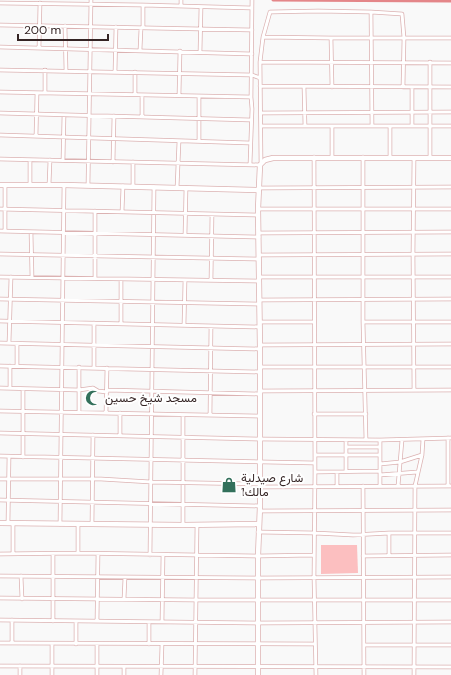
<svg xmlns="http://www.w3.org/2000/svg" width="451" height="675" font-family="'DM Sans',Vazirmatn,sans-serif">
<rect width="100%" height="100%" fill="#f9f9f9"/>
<path fill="#fcbfc0" d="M 321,545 L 357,545 L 358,573 L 321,574 Z"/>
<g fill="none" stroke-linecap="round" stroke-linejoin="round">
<path stroke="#e48689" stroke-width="3" d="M 273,0 L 451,1"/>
<g stroke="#dcb2b2" stroke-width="4.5">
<path id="street" d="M 0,3 L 143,5 L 252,8
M 143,5 L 143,28
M 181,6 L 181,0
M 0,25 L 252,30
M 65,26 L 66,70
M 263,37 L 331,38
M 0,47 L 252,54
M 39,48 L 40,3
M 140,50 L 141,28
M 200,52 L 201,7
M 260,62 L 451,63
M 430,62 L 430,158
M 0,70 L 252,75 L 260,78
M 45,70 L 45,93
M 115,72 L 116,27
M 260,86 L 451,87
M 304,87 L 305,126
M 332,87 L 331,38 L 404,38 L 402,14 L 371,12 L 372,126
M 403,87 L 404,38 L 451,38
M 0,92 L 251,97
M 135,94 L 135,72
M 179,95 L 180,51
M 0,113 L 251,120
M 261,113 L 451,112
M 142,117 L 142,95
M 261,126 L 451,126
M 332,126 L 332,157
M 412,126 L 412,87
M 0,135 L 250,143
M 36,136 L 37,93
M 199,141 L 199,96
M 314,157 L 315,472 L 314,577 L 316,675
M 390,158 L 390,126
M 0,159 L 260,165
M 63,160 L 64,115
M 113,162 L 114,116
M 261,162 L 260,62 L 263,37 L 270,12 L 318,11 L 371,12
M 250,164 L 252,109 L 251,97 L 252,0
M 30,185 L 30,160
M 49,185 L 50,160
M 88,185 L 91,0
M 133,186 L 133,162
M 177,188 L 179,141
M 259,188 L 451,187
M 0,209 L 258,215
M 258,209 L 451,209
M 122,212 L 123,186
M 0,231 L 259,237
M 5,231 L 5,185
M 31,232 L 32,277
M 259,233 L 451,232
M 185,235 L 186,188
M 0,254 L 259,259
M 259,255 L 451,254
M 0,277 L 259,281
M 259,277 L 451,277
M 95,278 L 95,211
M 211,280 L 212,214
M 0,299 L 259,304
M 259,300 L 451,299
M 0,321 L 260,327
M 260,322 L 314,322
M 363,322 L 363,157
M 121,324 L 121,279
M 184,325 L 185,280
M 0,343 L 260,349
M 9,343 L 11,277
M 260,345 L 451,344
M 0,366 L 260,372
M 17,366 L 17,344
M 260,367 L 451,367
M 94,368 L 94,323
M 0,388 L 79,390 L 93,388 L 98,391 L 107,392
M 10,388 L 10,366
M 107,390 L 259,394
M 414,390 L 413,254 L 414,158
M 259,391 L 451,390
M 0,411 L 259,416
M 79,412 L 79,367
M 106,413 L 107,368
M 314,414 L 366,414
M 210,415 L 211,326
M 0,433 L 259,439 L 380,440 L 451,438
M 120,436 L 120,413
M 346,440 L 346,471
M 366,440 L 363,322 L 451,322
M 380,440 L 380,486
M 346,447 L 380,447
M 315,455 L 380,455
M 0,456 L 315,463
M 23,457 L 23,389
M 380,464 L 400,462 L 422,455
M 315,472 L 380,471
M 337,472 L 337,486
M 380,475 L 417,472
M 0,479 L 101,479 L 151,482 L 260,484
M 363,486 L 364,675
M 398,486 L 402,440
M 448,486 L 448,438
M 260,487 L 451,486
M 0,500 L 260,506
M 260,511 L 451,510
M 8,523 L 9,457
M 60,524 L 64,185
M 92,524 L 93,435
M 183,525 L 183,415
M 258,532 L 315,533 L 353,535 L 389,533 L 451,533
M 78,553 L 78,524
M 0,554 L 78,553 L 258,556 L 314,555
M 13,554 L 13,523
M 150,555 L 154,187
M 389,555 L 389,533
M 363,556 L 451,555
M 0,576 L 258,578 L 451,577
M 21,576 L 22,599
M 0,598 L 196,600 L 451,600
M 124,599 L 125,577
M 0,620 L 258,623 L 451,622
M 53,621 L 53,554
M 97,621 L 98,554
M 162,622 L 163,555
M 0,643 L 315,644
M 12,643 L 12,620
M 76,644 L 76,621
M 149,644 L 149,622
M 364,645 L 451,645
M 0,666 L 451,667
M 20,675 L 20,666
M 52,675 L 52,644
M 97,675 L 97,644
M 124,675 L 124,667
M 161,675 L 162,644
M 195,675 L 197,525
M 414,675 L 415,486 L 422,455 L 423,439"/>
</g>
<g stroke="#dcb2b2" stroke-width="6">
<path id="secondary" d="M 0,185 L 64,185 L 258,190
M 0,523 L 183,525 L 259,524
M 258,675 L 258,556 L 260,506 L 260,349 L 258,209 L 260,165 L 265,160 L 273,158 L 451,158"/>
</g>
<use href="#street" stroke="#fff" stroke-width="3"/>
<use href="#secondary" stroke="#fff" stroke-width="4.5"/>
</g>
<defs>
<g id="mosque-bare" transform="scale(1.2)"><path d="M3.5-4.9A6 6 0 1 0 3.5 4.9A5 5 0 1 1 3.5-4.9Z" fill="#33705b" stroke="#fff" stroke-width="2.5" paint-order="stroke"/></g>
<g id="shop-bare" transform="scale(1.2)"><path d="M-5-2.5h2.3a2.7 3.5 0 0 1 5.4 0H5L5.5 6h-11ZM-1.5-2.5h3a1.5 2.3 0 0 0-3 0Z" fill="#33705b" stroke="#fff" stroke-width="2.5" paint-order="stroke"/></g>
</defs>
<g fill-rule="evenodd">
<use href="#mosque-bare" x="93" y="398"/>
<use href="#shop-bare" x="229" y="485"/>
</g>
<g text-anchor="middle" stroke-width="4" stroke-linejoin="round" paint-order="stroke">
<g font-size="12" fill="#342424" stroke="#fff" text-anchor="start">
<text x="105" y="402">مسجد شيخ حسين</text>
<text x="241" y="482">شارع صيدلية<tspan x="241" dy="14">مالك1</tspan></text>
</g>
</g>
<path d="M18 34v6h90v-6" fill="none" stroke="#342424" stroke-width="2"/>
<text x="24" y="34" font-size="12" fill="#342424" stroke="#ffffff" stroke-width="3" paint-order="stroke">200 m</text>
</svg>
